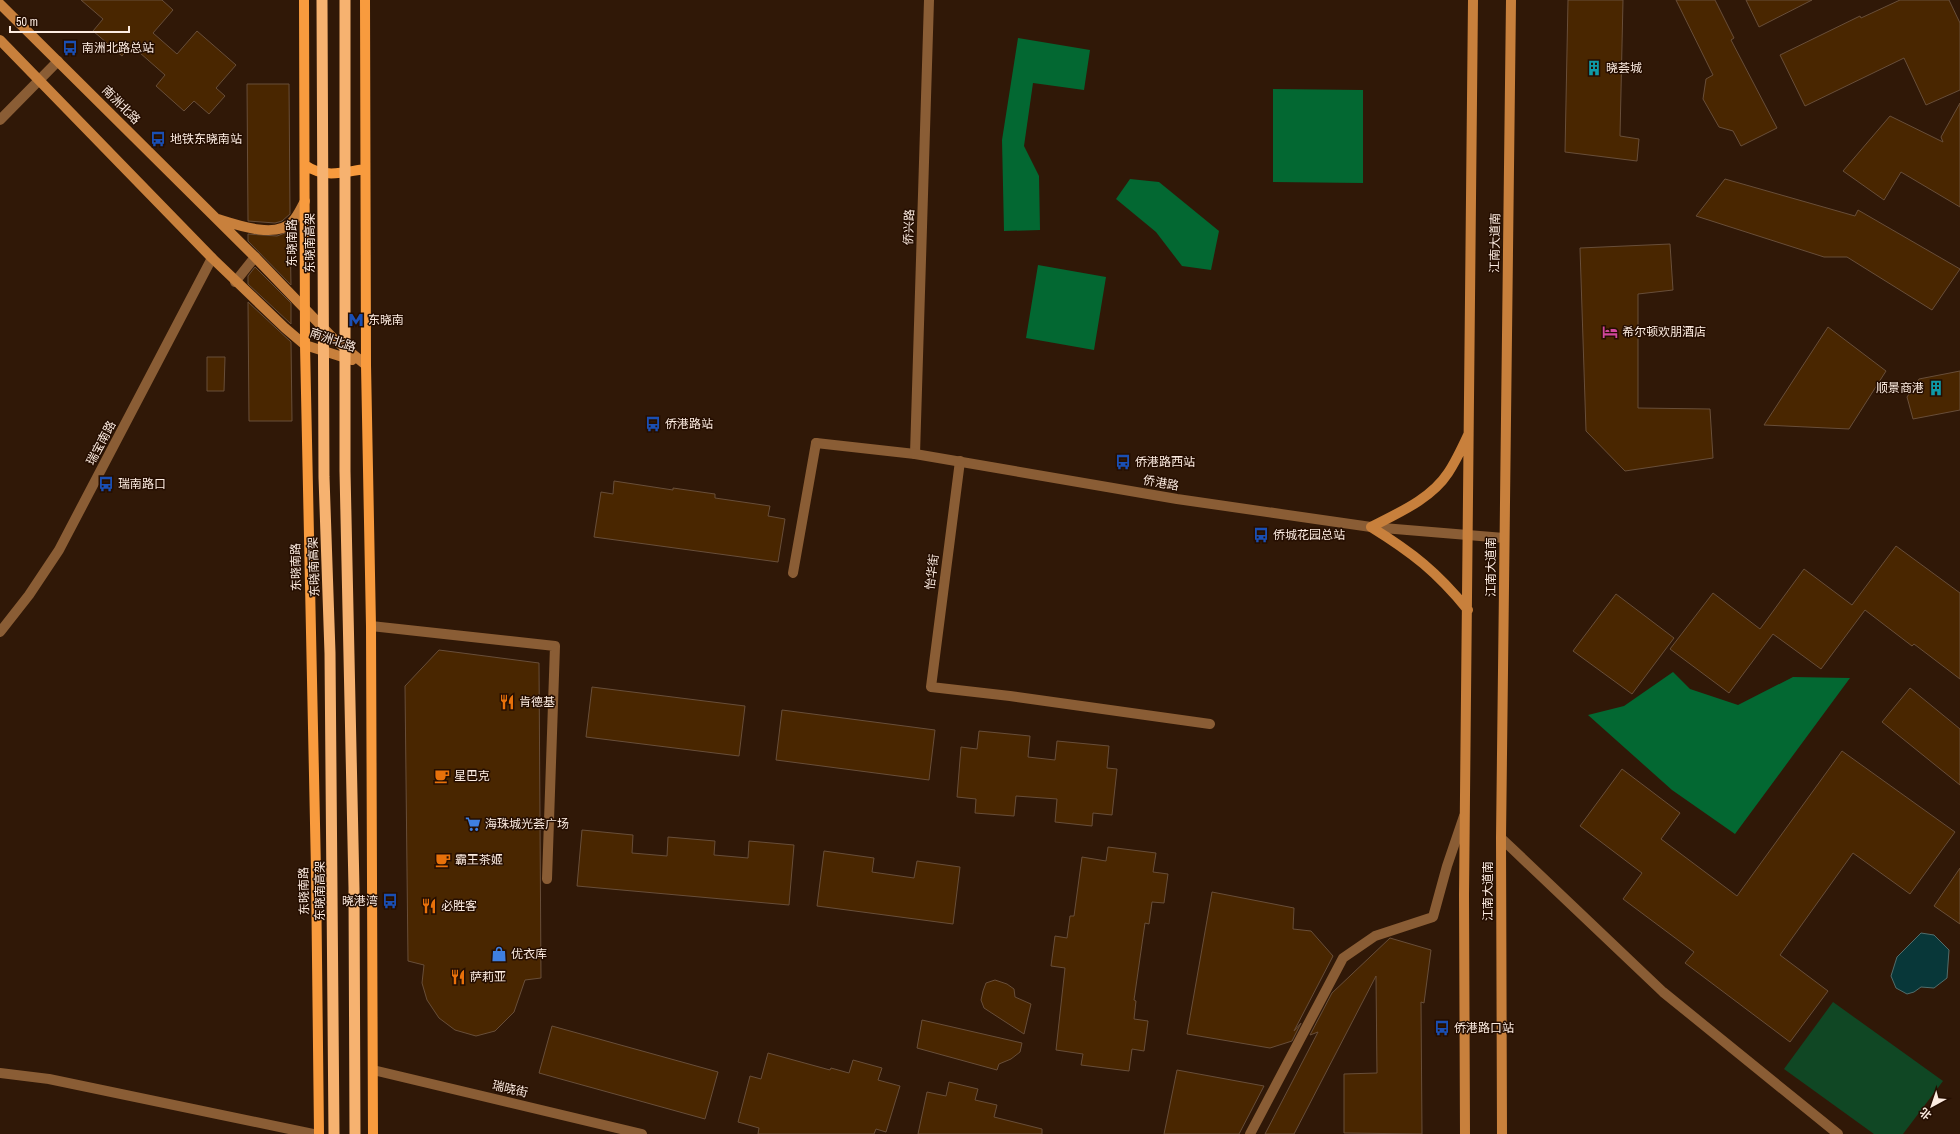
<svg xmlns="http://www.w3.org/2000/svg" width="1960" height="1134" font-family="'Archivo Narrow','Noto Sans SC',sans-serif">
<rect width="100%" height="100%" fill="#301807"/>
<path fill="#104724" d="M 1833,1002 L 1943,1081 L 1903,1134 L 1874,1134 L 1784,1069 Z"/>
<path fill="#036832" d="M 1018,38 L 1090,50 L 1084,90 L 1033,83 L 1024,146 L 1039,176 L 1040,230 L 1004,231 L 1002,140 Z
M 1273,89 L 1363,90 L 1363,183 L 1273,182 Z
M 1130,179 L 1159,182 L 1219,231 L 1211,270 L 1182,266 L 1156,232 L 1116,199 Z
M 1038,265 L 1106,277 L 1094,350 L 1026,338 Z
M 1673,672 L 1690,689 L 1738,705 L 1793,677 L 1850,678 L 1735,834 L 1672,790 L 1588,715 L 1624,706 Z"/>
<path fill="#083739" stroke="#526d6b" d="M 1921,933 L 1934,935 L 1949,950 L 1947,978 L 1934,988 L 1921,987 L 1914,992 L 1907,994 L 1896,988 L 1891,976 L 1897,957 Z"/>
<path fill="#492600" stroke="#684e39" d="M 81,0 L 162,0 L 173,10 L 153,33 L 177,54 L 197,31 L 236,65 L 216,88 L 225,96 L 209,114 L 194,101 L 184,111 L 156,86 L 165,75 L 131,45 L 122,56 L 93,31 L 103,19 Z
M 1568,0 L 1623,0 L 1620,136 L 1639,139 L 1637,161 L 1565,152 Z
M 1676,0 L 1715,0 L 1734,38 L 1731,40 L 1777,128 L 1741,146 L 1733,131 L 1719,127 L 1703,99 L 1706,79 L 1713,75 Z
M 1746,0 L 1812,0 L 1759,27 Z
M 1900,0 L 1949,0 L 1960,23 L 1960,90 L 1926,105 L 1904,58 L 1805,106 L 1780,55 L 1860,16 L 1861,18 Z
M 247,84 L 289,84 L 290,214 L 282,221 L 275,223 L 248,221 Z
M 1960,103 L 1960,207 L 1901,172 L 1884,200 L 1843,171 L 1890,116 L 1943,142 L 1941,137 Z
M 1725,179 L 1855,216 L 1858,210 L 1960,269 L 1932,310 L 1847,257 L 1824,257 L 1696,216 Z
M 290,231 L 291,285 L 248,241 L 248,234 L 277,236 Z
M 1670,244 L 1673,290 L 1638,294 L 1638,408 L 1710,409 L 1713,458 L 1625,471 L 1586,431 L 1580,248 Z
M 255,267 L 291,303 L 291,324 L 248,284 L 248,276 Z
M 248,302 L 291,342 L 292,421 L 249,421 Z
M 1828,327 L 1886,371 L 1849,429 L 1764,425 Z
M 207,357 L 225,357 L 224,391 L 207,391 Z
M 1960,371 L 1960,410 L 1913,419 L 1907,397 L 1919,379 Z
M 614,481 L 673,490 L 673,488 L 715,494 L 715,498 L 770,506 L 768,516 L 785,519 L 778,562 L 594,537 L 601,492 L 613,494 Z
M 1896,546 L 1960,593 L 1960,679 L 1914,644 L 1912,646 L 1865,610 L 1821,669 L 1773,634 L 1729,693 L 1670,649 L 1713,593 L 1760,629 L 1804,569 L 1852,605 Z
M 1616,594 L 1674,638 L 1632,694 L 1573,651 Z
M 439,650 L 539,663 L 541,978 L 525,980 L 514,1012 L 495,1031 L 476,1036 L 455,1030 L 439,1018 L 427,1000 L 422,983 L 424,965 L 408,961 L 405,686 Z
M 592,687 L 745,706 L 739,756 L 586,737 Z
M 1910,688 L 1960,729 L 1960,785 L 1882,722 Z
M 782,710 L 935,730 L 929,780 L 776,760 Z
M 979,731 L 1030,736 L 1028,757 L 1055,760 L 1057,741 L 1109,746 L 1107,768 L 1117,769 L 1112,815 L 1093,813 L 1092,826 L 1055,822 L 1057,799 L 1016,796 L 1014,816 L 975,813 L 976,799 L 957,797 L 961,747 L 977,749 Z
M 1842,751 L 1955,832 L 1910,894 L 1853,853 L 1780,955 L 1828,991 L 1790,1042 L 1685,963 L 1694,952 L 1623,899 L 1642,873 L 1580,826 L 1622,769 L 1680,813 L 1661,839 L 1737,896 Z
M 582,830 L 633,835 L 632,853 L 667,856 L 668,837 L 715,841 L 714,855 L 748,858 L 749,841 L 794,845 L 789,905 L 577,886 Z
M 1108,847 L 1156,853 L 1153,872 L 1168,874 L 1164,903 L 1152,902 L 1149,924 L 1145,923 L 1134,1000 L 1136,1001 L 1134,1019 L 1148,1021 L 1144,1051 L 1132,1049 L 1129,1071 L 1081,1065 L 1083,1054 L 1056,1050 L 1065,968 L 1051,966 L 1055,936 L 1067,938 L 1070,916 L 1074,916 L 1082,857 L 1106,861 Z
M 824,851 L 874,858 L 872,872 L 914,878 L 917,861 L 960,867 L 953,924 L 817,906 Z
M 1960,868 L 1960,924 L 1934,906 Z
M 1212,892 L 1294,908 L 1293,929 L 1311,931 L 1333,956 L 1294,1031 L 1301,1023 L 1292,1041 L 1270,1048 L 1187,1034 Z
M 1390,938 L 1431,950 L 1424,1003 L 1421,1002 L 1422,1134 L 1344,1133 L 1344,1074 L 1377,1073 L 1376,976 L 1294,1134 L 1265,1134 L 1318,1032 L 1310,1035 L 1332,993 Z
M 995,980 L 1007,984 L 1014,989 L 1015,997 L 1031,1004 L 1024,1034 L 984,1008 L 981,1000 L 983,991 L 986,983 Z
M 922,1020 L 1022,1043 L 1020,1052 L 1011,1059 L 999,1064 L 997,1070 L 917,1048 Z
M 552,1026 L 718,1072 L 705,1119 L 539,1073 Z
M 768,1053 L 830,1070 L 831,1068 L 849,1073 L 853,1060 L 882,1068 L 878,1080 L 900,1086 L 886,1132 L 876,1129 L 874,1134 L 758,1134 L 759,1128 L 738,1122 L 750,1076 L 761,1079 Z
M 1177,1070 L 1264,1086 L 1239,1134 L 1164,1134 Z
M 949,1082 L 978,1089 L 975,1100 L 997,1105 L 994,1117 L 1042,1129 L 1042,1134 L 918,1134 L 927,1092 L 946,1096 Z"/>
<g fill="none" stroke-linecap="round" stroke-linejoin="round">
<path stroke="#8a5d35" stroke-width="10" d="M 0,120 L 58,61
M 915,454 L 929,0
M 960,461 L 931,687 L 1010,696 L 1210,724
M 793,573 L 816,443
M 371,626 L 555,646 L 547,879
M 0,632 L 29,595 L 59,550 L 212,258
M 1501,838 L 1663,992 L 1838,1134
M 373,1070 L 642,1134
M 0,1073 L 49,1079 L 313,1134
M 1250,1134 L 1343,958 L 1375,936 L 1433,917 L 1447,866 L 1464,816"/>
<path stroke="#8a5d35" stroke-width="10" d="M 235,282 L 255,257
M 816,443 L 915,454 L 1177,499 L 1371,527 L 1504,538"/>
<path stroke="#c8803c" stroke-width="10" d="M 0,4 L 255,257 L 334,339 L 366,365
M 0,40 L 212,258 L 285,328 L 305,345 L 352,360
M 218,219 C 237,225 276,239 292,222 C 298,216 301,208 305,201
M 1371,527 C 1398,513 1431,499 1448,473 C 1456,461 1462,448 1468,435
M 1371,527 C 1413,553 1437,572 1468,610
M 1465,1134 L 1464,895 L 1473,0
M 1502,1134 L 1501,838 L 1511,0"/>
<path stroke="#f89b3e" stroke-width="10" d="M 304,0 L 305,345 L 316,871 L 319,1134
M 365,0 L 366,365 L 371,626 L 373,1134
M 305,165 C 325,179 343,172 365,169"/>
<path stroke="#f6b270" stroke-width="11" d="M 322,0 L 324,477 L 330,653 L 334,1134
M 345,0 L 345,471 L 354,888 L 355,1134"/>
</g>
<defs>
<g id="bus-bare" transform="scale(1.2)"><path d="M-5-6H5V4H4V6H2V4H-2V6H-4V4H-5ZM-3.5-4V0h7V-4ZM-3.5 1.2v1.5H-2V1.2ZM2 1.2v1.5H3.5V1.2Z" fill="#1a4fb4" stroke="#250e01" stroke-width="2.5" paint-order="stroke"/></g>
<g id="building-bare" transform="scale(1.2)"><path d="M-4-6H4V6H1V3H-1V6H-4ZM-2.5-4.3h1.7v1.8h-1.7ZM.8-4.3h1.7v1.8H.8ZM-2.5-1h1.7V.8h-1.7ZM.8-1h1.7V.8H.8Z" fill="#0f9aa8" stroke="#250e01" stroke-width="2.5" paint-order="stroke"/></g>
<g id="metro-bare" transform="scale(1.2)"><path d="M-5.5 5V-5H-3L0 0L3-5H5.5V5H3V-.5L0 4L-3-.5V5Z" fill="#1a4fb4" stroke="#250e01" stroke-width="2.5" paint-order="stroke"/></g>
<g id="hotel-bare" transform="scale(1.2)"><path d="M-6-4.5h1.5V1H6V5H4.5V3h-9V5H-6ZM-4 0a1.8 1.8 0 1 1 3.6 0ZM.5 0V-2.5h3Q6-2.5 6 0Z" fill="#d1479c" stroke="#250e01" stroke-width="2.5" paint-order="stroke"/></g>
<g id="restaurant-bare" transform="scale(1.2)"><path d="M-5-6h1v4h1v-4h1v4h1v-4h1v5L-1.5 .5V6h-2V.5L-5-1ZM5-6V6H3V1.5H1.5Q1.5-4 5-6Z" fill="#e8710a" stroke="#250e01" stroke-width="2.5" paint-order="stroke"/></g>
<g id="cafe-bare" transform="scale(1.2)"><path d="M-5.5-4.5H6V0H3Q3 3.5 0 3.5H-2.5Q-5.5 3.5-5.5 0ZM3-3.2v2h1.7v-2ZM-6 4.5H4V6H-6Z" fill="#e8710a" stroke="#250e01" stroke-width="2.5" paint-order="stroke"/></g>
<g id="supermarket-bare" transform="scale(1.2)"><path d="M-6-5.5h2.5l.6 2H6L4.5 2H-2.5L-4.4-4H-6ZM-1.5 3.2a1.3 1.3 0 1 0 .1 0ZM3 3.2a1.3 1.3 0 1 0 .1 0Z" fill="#3f7fe0" stroke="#250e01" stroke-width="2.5" paint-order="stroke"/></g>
<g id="shop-bare" transform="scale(1.2)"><path d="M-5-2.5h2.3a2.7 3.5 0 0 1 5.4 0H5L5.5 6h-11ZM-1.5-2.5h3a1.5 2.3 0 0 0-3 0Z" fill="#3f7fe0" stroke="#250e01" stroke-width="2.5" paint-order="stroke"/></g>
</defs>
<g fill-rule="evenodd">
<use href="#bus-bare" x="70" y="48"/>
<use href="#building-bare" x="1594" y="68"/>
<use href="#bus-bare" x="158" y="139"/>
<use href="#metro-bare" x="356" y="320"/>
<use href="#hotel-bare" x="1610" y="332"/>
<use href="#building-bare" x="1936" y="388"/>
<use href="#bus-bare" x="653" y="424"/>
<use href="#bus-bare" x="1123" y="462"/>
<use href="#bus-bare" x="106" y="484"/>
<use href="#bus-bare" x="1261" y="535"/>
<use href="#restaurant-bare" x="507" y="702"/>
<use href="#cafe-bare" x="442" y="776"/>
<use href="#supermarket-bare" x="473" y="824"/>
<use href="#cafe-bare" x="443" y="860"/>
<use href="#bus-bare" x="390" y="901"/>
<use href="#restaurant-bare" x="429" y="906"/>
<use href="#shop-bare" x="499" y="954"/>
<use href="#restaurant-bare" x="458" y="977"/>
<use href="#bus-bare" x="1442" y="1028"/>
</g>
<g text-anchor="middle" stroke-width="3" stroke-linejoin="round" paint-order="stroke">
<g font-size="12" fill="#fdece1" stroke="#250e01" text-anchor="start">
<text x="82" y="52">南洲北路总站</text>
<text x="1606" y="72">晓荟城</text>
<text x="170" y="143">地铁东晓南站</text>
<text x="368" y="324">东晓南</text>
<text x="1622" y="336">希尔顿欢朋酒店</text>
<text x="1924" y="392" text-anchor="end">顺景商港</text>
<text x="665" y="428">侨港路站</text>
<text x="1135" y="466">侨港路西站</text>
<text x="118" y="488">瑞南路口</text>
<text x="1273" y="539">侨城花园总站</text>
<text x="519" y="706">肯德基</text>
<text x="454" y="780">星巴克</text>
<text x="485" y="828">海珠城光荟广场</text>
<text x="455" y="864">霸王茶姬</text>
<text x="378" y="905" text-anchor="end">晓港湾</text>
<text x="441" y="910">必胜客</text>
<text x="511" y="958">优衣库</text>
<text x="470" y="981">萨莉亚</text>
<text x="1454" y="1032">侨港路口站</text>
</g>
<g font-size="12" fill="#fdece1" stroke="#250e01">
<text transform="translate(121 105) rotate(45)" y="4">南洲北路</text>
<text transform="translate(909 227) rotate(-88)" y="4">侨兴路</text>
<text transform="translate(292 243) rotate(-90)" y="4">东晓南路</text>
<text transform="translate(310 243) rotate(-90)" y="4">东晓南高架</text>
<text transform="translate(1495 243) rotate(-89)" y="4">江南大道南</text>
<text transform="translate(333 340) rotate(19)" y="4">南洲北路</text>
<text transform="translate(101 443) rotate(-62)" y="4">瑞宝南路</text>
<text transform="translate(1161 483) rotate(10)" y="4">侨港路</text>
<text transform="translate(296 567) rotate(-91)" y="4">东晓南路</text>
<text transform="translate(314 567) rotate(-92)" y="4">东晓南高架</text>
<text transform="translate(1491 567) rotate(-90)" y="4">江南大道南</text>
<text transform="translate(932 572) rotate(-83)" y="4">怡华街</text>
<text transform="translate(304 891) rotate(-91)" y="4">东晓南路</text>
<text transform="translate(320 891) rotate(-90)" y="4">东晓南高架</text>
<text transform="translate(1488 891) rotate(-90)" y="4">江南大道南</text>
<text transform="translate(510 1089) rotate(13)" y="4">瑞晓街</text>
</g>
</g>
<g transform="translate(1932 1106) rotate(220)" stroke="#250e01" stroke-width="3" paint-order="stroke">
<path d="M0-3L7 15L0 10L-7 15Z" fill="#fdece1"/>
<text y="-6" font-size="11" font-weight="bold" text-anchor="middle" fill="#fdece1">北</text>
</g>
<path d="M10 26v6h119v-6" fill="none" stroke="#fdece1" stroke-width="2"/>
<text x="16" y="26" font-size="12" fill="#fdece1" stroke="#250e01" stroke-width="3" paint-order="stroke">50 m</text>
</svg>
